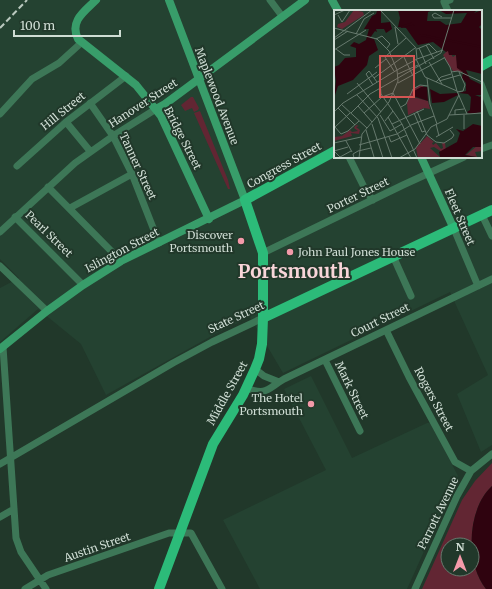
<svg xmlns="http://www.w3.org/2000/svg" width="492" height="589" font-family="Merriweather,serif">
<rect width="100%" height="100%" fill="#21382a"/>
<path fill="#244231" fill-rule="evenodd" d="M 0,0 L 492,0 L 492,445 L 481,452 L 457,394 L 488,375 L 450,292 L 283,373 L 250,317 L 217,333 L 106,395 L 81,344 L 38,309 L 0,342 L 0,288 L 19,278 L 0,259 ZM 335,11 L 481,11 L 481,157 L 335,157 Z
M 311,376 L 352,458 L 427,423 L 431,423 L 458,476 L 407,589 L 260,589 L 223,520 L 326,470 L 284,389 Z"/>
<path fill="#622633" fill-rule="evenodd" d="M 191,97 L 193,97 L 199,108 L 198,110 L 194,112 L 192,108 L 185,111 L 181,105 Z
M 200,111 L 228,180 L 230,189 L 228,189 L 194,113 Z
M 492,463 L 492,486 C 467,509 465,563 486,589 L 422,589 L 462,500 L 475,481 ZM 448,545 L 472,545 L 472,569 L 448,569 Z"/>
<path fill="#2f030f" d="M 492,486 L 492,589 L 486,589 C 465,563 467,509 492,486 Z"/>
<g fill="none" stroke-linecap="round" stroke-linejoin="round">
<path stroke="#3d7757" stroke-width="7" d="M 270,0 L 282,16
M 448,11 L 444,2 L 450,0
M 481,84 L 492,113
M 90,103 L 113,136 L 132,174 L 159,243
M 0,114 L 32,79 L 59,63 L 81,43
M 66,122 L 90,151
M 481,149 L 492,145
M 349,157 L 366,191 L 373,200
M 17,166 L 66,122 L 126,76
M 48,187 L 121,261
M 70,208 L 132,174
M 482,215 L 492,236
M 15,217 L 83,285
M 454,229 L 478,286
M 0,232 L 75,163 L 113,136 L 156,109
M 263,253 L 403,185 L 464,157
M 393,256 L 411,296
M 0,266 L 47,311
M 386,330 L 409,377 L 455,462 L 471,471
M 3,347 L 16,538 L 21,552 L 46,589
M 325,360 L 360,431
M 255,369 L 264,376 L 279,382
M 246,388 C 267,396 267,389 284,379 L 492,279
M 0,464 L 173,363 L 212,342 L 263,318
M 0,517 L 14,509
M 25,589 L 48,575 L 169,533 L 191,533 L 222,589
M 415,589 L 457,496 L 471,471 L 492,454"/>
<path stroke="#389d6a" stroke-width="8" d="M 96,0 C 85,11 69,21 78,39 L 136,85 L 161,116 L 209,219
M 332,0 L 338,11
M 156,109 L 165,104 L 305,0
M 421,157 L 454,229
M 0,349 L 47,311 L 83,285 L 121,261 L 245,200 L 169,0"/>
<path stroke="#2cbb79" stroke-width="10" d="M 481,66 L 492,60
M 263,318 L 492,210
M 159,589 L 213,444 L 243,395 L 255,369 L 259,359 L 262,344 L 263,318 L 263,253 L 245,200 L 335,151"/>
<path stroke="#bac9bf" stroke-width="2" stroke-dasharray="6 3" stroke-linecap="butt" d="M 0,28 L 27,0"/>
</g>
<g fill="#f39aa9" stroke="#21382a" stroke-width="1.5">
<circle cx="241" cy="241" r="4"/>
<circle cx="290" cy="252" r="4"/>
<circle cx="311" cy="404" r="4"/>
</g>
<g text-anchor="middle" stroke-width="4" stroke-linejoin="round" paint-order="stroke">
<g font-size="11" fill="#cfddd4" stroke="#21382a">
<text transform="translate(217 96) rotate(69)" y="4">Maplewood Avenue</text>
<text transform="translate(143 103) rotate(-33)" y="4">Hanover Street</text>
<text transform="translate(63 111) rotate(-39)" y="4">Hill Street</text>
<text transform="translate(183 138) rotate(63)" y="4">Bridge Street</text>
<text transform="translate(284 165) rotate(-29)" y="4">Congress Street</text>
<text transform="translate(138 166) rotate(65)" y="4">Tanner Street</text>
<text transform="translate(358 195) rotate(-26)" y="4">Porter Street</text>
<text transform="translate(460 217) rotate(67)" y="4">Fleet Street</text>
<text transform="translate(49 234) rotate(44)" y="4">Pearl Street</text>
<text transform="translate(122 250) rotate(-28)" y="4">Islington Street</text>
<text transform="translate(236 317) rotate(-25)" y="4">State Street</text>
<text transform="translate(380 320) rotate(-26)" y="4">Court Street</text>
<text transform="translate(352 390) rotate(64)" y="4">Mark Street</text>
<text transform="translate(227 393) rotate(-61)" y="4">Middle Street</text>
<text transform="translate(434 399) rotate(62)" y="4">Rogers Street</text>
<text transform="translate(438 513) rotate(-64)" y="4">Parrott Avenue</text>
<text transform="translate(97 547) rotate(-19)" y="4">Austin Street</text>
</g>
<g font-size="11" fill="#cfddd4" stroke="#21382a" text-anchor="end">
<text x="233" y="239">Discover<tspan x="233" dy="13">Portsmouth</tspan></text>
<text x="298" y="256" text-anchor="start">John Paul Jones House</text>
<text x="303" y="402">The Hotel<tspan x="303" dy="13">Portsmouth</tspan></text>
</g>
<g font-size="19" font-weight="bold" fill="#f8d5d9" stroke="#21382a">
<text x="294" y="278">Portsmouth</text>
</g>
</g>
<g transform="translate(334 10)">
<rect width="148" height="148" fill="#21382a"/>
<path d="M 20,0 L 29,2 L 30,5 L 8,19 L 3,17 L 4,14 L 11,12 ZM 114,40 L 119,47 L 122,45 L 124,58 L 129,62 L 119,61 L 109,45 ZM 83,76 L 90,76 L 79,83 L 79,87 L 94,91 L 96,99 L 90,98 L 74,105 L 73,93 L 78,81 ZM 22,115 L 25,116 L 22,117 L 26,120 L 25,124 L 17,123 L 18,126 L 0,131 L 1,127 L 8,126 L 16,120 L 18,122 L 24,121 L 20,118 ZM 93,126 L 100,132 L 98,133 L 99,135 L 102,133 L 107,139 L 109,138 L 108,133 L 111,133 L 112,140 L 108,142 L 100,137 L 96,138 L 107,148 L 84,148 L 82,138 ZM 143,136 L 148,137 L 148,141 L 141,142 L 143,147 L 132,145 Z" fill="#622633"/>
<path d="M 39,0 L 47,0 L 47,13 L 56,12 L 58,19 L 52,23 L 50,19 L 42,19 L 43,22 L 41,21 L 36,28 L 40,29 L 44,40 L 35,46 L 33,55 L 19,70 L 4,76 L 0,88 L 2,71 L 0,57 L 5,55 L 11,48 L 22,47 L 22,38 L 16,36 L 20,32 L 25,34 L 32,30 L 35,19 L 30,19 L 38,6 L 42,4 L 43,1 ZM 64,0 L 99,0 L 94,2 L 93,11 L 106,11 L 112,15 L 127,13 L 133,3 L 112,4 L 105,0 L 143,0 L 140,3 L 148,0 L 148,14 L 145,17 L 148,20 L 148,64 L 132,60 L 136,69 L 148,75 L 148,85 L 141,85 L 146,87 L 148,85 L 148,102 L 136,104 L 133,102 L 136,100 L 137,87 L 134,84 L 125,83 L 132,81 L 132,73 L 128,68 L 129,62 L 123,58 L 122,45 L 115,45 L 114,41 L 112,42 L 99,32 L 84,35 L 72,18 L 64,17 L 66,8 ZM 87,77 L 93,77 L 94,91 L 79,86 L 80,81 ZM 96,79 L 106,84 L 123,83 L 124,85 L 110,92 L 98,93 ZM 139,114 L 148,116 L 148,137 L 139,137 L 131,145 L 148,148 L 106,147 L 105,142 L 123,132 L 126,123 L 122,119 L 129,121 Z" fill="#2f030f"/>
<path fill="none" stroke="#2f030f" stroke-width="2" d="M 67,17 L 77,14 L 88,25 L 110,30M 113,30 L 148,37"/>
<path fill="none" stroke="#677a6e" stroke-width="1" d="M 46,0 L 82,38 L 83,49M 0,5 L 11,0M 4,5 L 8,12 L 16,0M 108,7 L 101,3 L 98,5 L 100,8 L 118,8M 61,17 L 64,34M 0,18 L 43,29 L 55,41 L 63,60 L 9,93 L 0,102M 22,24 L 30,9 L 40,3M 0,28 L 38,0M 42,29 L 48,26 L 56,34 L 53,38M 0,30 L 14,21M 92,35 L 100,49M 85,38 L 92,54M 2,39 L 10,45 L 16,45M 83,39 L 95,34 L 103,42M 0,40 L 32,20M 69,45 L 79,66M 110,47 L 116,57 L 123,81M 82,49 L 91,67 L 123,81 L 133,104 L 148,103M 95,52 L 108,74M 41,58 L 52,49M 60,61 L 51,47 L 72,28M 117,62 L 124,61 L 148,72M 64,64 L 84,55M 40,68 L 81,38M 64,68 L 107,43 L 120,0M 93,68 L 96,94 L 103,114M 46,71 L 47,84 L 54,94M 105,71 L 126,65M 102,72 L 107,67 L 117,64M 23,73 L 47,102M 64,73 L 110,48M 39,75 L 32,64 L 35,61 L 43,72M 123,82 L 129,81 L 131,75 L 125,62M 13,84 L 43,62M 23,85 L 44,108 L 58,148M 7,94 L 33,118M 54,94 L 68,114 L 83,148M 24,96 L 38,112M 67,97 L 72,94 L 79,79 L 86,75 L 94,76M 4,98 L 21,115M 83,101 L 93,125 L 102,132 L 110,133 L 118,128 L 120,125 L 116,120M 16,103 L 1,117 L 7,124 L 14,121 L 25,111M 17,103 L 36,84 L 64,68M 30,103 L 48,87 L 59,83 L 86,134M 80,103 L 88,122 L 91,121M 46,105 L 56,121 L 68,114M 115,105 L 133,104M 121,105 L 121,100 L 130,99M 130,105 L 130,119M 54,107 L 77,148M 51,111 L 59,101M 38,114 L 49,148M 58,114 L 90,99M 102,114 L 105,126M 32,120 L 40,147M 55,127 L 57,132 L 73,125M 102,127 L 119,117M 12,131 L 18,142M 0,133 L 27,127M 25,135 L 63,124 L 77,115 L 100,106M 0,141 L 6,147 L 17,141M 0,141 L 14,137M 20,148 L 19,144 L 24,141 L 37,138M 25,148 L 28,124 L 55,92 L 64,71 L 63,60 L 83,49 L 109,40M 65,148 L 81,139 L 97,117 L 113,109 L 125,85"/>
<path fill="#d45553" fill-opacity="0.15" stroke="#d45553" stroke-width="2" d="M 46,46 L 80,46 L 80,87 L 46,87 Z"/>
<rect width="148" height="148" fill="none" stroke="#cfddd4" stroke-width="2"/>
</g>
<g transform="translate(460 557)"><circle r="19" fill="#21382a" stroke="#677a6e"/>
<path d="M0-3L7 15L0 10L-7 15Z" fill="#f39aa9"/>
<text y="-6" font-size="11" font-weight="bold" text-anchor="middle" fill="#cfddd4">N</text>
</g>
<path d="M14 30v6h106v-6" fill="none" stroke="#cfddd4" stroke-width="2"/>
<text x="20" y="30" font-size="12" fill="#cfddd4" stroke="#21382a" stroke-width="3" paint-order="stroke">100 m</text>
</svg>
